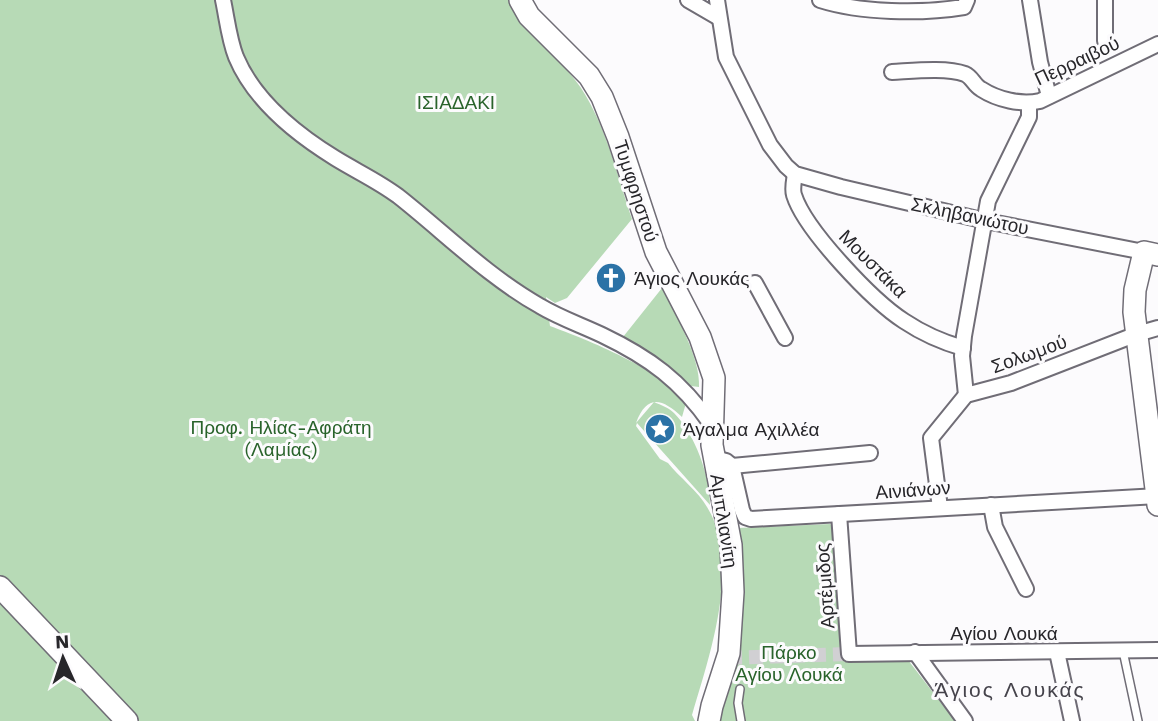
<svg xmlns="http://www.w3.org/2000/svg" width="1158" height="721" font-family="'Work Sans',sans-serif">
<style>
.green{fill:#b7dab6}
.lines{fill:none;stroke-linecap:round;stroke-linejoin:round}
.street-tunnel{stroke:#d1d0d3;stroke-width:14;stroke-dasharray:14 7;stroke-linecap:butt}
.lane-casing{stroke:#706d76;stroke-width:10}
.street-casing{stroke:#706d76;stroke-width:18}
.secondary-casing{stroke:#706d76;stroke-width:24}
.lane{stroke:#fff;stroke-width:7}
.street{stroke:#fff;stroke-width:14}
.secondary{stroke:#fff;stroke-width:21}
.labels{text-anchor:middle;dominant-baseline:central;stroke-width:6;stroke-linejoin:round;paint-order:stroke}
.street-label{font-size:19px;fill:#27262a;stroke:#fcfbfd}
.park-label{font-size:19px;fill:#29632b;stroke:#fcfbfd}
.poi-label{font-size:19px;fill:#27262a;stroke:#fcfbfd;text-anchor:start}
.neighbourhood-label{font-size:21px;letter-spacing:2px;fill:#45434b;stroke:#fcfbfd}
</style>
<rect width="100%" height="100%" fill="#fcfbfd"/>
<g class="green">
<path d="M 0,0 L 509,0 C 524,36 560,56 581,88 C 606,126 617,175 632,219 L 567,298 L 555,303 L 546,297 L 550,326 C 586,339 665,371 686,403 L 682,417 C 663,399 647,393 636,423 L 654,402 C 661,405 669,408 674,413 C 695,434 710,476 710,505 L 637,423 L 636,426 L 660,459 L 668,463 C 679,477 699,492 707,507 C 742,563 709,657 692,715 L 695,721 L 0,721 Z"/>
<path d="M 662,288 C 675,314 701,358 699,387 L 691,386 L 623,337 Z"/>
<path d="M 830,524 L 835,527 L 844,662 L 908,660 L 955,721 L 720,721 C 719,697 731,676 736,652 C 744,613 743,568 738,528 Z"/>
</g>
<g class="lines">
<path class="street-tunnel" d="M 728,658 L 849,654"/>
<g class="lane-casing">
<g id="lane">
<path d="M 1123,651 L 1138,721"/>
<path d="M 740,689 L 738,703 L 741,721"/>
</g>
</g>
<g class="street-casing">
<g id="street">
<path d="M 223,0 C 227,19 229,39 236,57 C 254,100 296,134 335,158 C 356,171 378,181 398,196 C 445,233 487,276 540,306 C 560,318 581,325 602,335 C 650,358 681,381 711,424"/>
<path d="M 688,0 L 719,18"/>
<path d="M 717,0 L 726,57 L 770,145 L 786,166 L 795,174 L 841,187 L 986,221 L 1144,252"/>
<path d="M 820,0 C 861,13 921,14 964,7 L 967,0"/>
<path d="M 1030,0 L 1040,62 L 1049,96"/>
<path d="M 1105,41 L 1105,0"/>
<path d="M 892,72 C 912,71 946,67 965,74 C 972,77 974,85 981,89 C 998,100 1021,105 1040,101 L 1158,44"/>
<path d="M 795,174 C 794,181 792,189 794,195 C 805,230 873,301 904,321 C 922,333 942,342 963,348"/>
<path d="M 755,283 L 785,338"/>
<path d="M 966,395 L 962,356 L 964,336 L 988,201 L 1029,117 L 1029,103"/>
<path d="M 714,458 L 726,461 L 732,466 L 742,510 L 745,517 L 751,519 L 1158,496"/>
<path d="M 732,466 L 870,453"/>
<path d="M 991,505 L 995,527 L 1026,589"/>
<path d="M 940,508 L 931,438 L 966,395 L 1011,383 L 1137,334 L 1158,328"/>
<path d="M 839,514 L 849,654 L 1158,650"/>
<path d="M 915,652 L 965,721"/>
<path d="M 1057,652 L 1072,721"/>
</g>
</g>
<g class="secondary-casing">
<g id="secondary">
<path d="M 520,0 L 529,16 L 589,76 L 602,97 L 618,137 L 656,252 L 700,337 L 714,378 L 712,445 L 731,545 L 733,592 L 729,653 L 712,706 L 709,721"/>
<path d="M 1158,255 L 1144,252 L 1135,290 L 1134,312 L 1158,505"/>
<path d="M 0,587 L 127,721"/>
</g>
</g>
<use href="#lane" class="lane"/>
<use href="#street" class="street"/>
<use href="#secondary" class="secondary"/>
</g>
<defs>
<g id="church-disc" transform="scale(1.575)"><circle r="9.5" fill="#2b72a6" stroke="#fcfbfd"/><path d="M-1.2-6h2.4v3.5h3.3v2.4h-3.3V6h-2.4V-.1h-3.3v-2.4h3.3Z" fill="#fff"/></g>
<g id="sight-disc" transform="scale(1.575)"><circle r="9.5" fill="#2b72a6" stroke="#fcfbfd"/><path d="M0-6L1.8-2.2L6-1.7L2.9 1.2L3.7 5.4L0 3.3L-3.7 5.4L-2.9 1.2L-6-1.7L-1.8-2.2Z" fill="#fff"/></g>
</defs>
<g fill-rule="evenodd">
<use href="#church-disc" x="611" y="278"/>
<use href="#sight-disc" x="660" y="429"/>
</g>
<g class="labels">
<g class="street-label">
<text transform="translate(1077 61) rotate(-25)">Περραιβού</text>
<text transform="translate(636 191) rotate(72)">Τυμφρηστού</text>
<text transform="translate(970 216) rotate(12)">Σκληβανιώτου</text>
<text transform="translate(873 264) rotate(45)">Μουστάκα</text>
<text transform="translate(1029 354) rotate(-20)">Σολωμού</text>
<text transform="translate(913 490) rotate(-4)">Αινιάνων</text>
<text transform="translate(724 521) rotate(81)">Αμπλιανίτη</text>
<text transform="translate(825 586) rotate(-94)">Αρτέμιδος</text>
<text x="1004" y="633">Αγίου Λουκά</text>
</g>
<g class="park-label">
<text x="456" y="102">ΙΣΙΑΔΑΚΙ</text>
<text x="281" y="427">Προφ. Ηλίας-Αφράτη<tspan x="281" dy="22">(Λαμίας)</tspan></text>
<text x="789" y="652">Πάρκο<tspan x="789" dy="22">Αγίου Λουκά</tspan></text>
</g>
<g class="poi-label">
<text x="634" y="278">Άγιος Λουκάς</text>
<text x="683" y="429">Άγαλμα Αχιλλέα</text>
</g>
<g class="neighbourhood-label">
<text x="1010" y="689">Άγιος Λουκάς</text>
</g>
</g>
<g transform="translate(63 658) rotate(357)" stroke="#fcfbfd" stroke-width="5" paint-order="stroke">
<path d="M0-5L12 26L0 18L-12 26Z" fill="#27262a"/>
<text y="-10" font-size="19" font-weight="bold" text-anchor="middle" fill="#27262a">N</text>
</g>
</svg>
